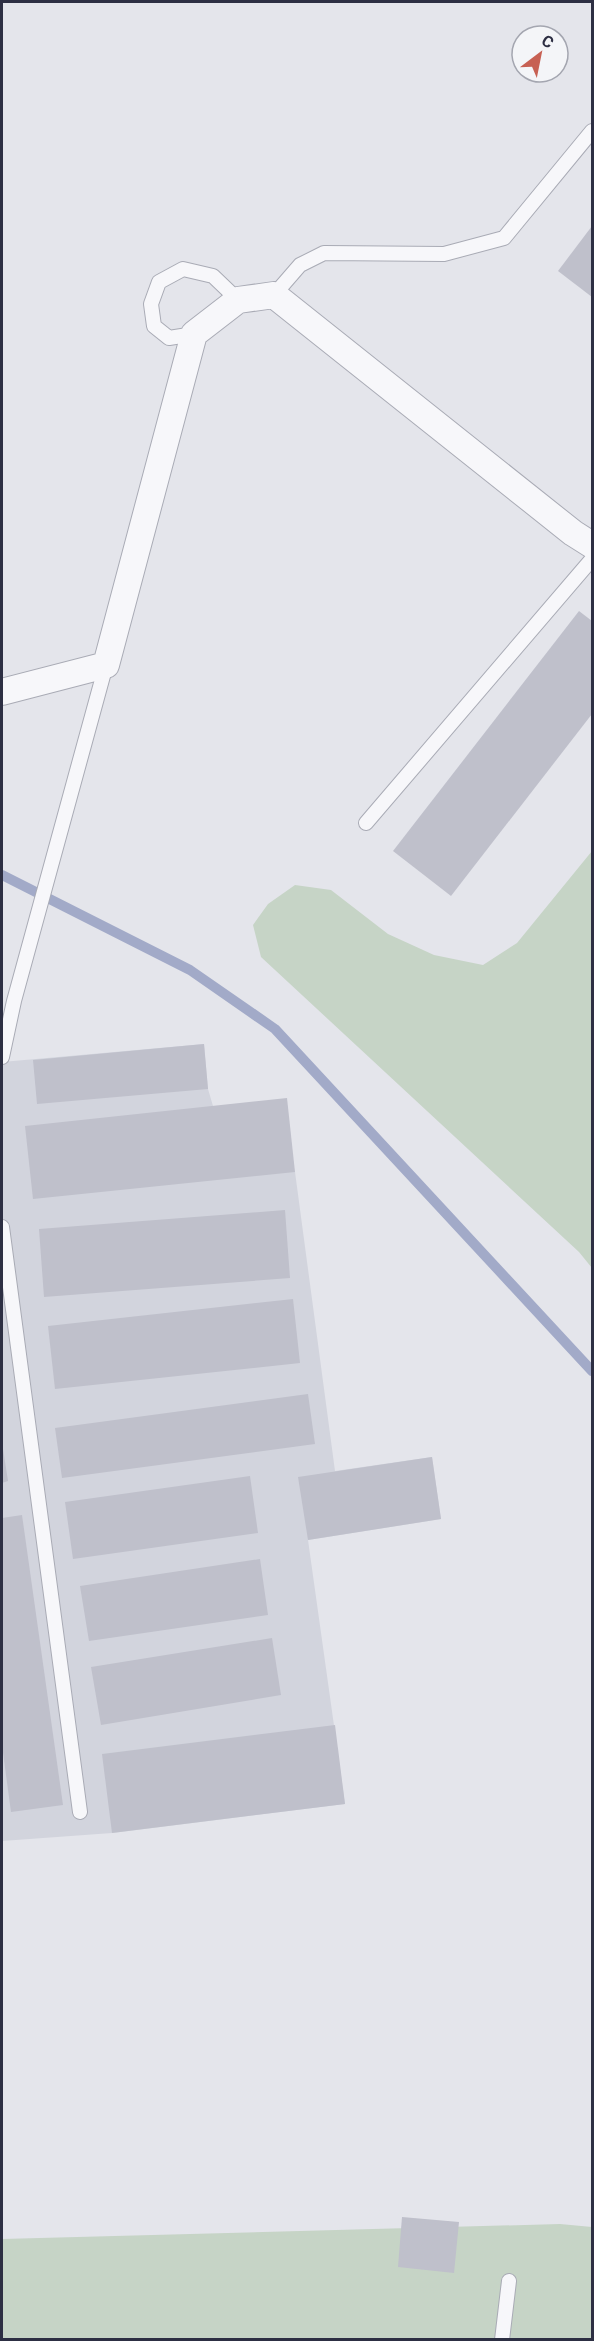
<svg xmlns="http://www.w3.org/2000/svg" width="594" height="2341" font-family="Roboto,sans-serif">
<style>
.built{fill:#d2d4dd}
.green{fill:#c6d4c6}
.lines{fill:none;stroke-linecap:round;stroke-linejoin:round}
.stream{stroke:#a2aac8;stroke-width:10}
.building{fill:#bfc0cb}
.service-casing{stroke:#a9abb5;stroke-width:16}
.minor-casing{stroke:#a9abb5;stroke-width:28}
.service{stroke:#f7f7fa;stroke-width:14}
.minor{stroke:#f7f7fa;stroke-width:26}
</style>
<rect width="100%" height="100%" fill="#e4e5eb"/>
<path class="built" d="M 204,1044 L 208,1089 L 213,1106 L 295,1172 L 335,1471 L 432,1457 L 441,1519 L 308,1540 L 345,1804 L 112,1833 L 2,1841 L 2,1062 Z"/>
<g class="green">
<path d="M 592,851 L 592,1268 L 579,1252 L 261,957 L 253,925 L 268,904 L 295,885 L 331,890 L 388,934 L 434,955 L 483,965 L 517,943 Z"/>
<path d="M 560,2224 L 592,2227 L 592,2339 L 2,2339 L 2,2239 Z"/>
</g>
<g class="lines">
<path class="stream" d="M 2,875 L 190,970 L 275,1029 L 592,1371"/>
</g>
<g class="building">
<path d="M 592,226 L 592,297 L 558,271 Z"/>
<path d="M 579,611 L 592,621 L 592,714 L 451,896 L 393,851 Z"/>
<path d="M 204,1044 L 208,1089 L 37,1104 L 33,1060 Z"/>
<path d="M 287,1098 L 295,1172 L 33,1199 L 25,1126 Z"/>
<path d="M 285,1210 L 290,1278 L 44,1297 L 39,1229 Z"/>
<path d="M 293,1299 L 300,1363 L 55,1389 L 48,1326 Z"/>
<path d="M 308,1394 L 315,1444 L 62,1478 L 55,1428 Z"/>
<path d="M 3,1449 L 8,1481 L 2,1483 L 2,1450 Z"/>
<path d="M 432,1457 L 441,1519 L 308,1540 L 298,1477 Z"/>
<path d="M 250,1476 L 258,1533 L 73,1559 L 65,1502 Z"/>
<path d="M 22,1515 L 63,1805 L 11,1812 L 2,1745 L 2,1518 Z"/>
<path d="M 260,1559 L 268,1615 L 89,1641 L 80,1586 Z"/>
<path d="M 272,1638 L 281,1695 L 101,1725 L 91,1667 Z"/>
<path d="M 335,1725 L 345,1804 L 112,1833 L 102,1754 Z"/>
<path d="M 402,2217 L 459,2222 L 454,2273 L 398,2267 Z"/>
</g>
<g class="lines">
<g class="service-casing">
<g id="service">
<path d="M 274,295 L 300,265 L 324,253 L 444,254 L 504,238 L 592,131"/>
<path d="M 194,334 L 169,338 L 154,326 L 151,304 L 159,282 L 183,269 L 213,276 L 238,300"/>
<path d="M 366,823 L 592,559"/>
<path d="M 2,1057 L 14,1001 L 106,665"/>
<path d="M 2,1227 L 80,1812"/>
<path d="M 502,2340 L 509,2281"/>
</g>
</g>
<g class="minor-casing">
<path id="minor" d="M 2,692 L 106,665 L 194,334 L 238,300 L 274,295 L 573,533 L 592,545"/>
</g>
<use href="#service" class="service"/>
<use href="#minor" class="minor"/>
</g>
<rect width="594" height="2341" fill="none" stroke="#2d2f43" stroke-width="6"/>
<g transform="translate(540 54) rotate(32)"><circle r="28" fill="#f4f5f8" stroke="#a4a6b0" stroke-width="1.5"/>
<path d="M0-4.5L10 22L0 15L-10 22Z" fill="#c76053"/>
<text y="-9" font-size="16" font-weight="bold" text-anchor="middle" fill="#2d2f43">С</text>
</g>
</svg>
